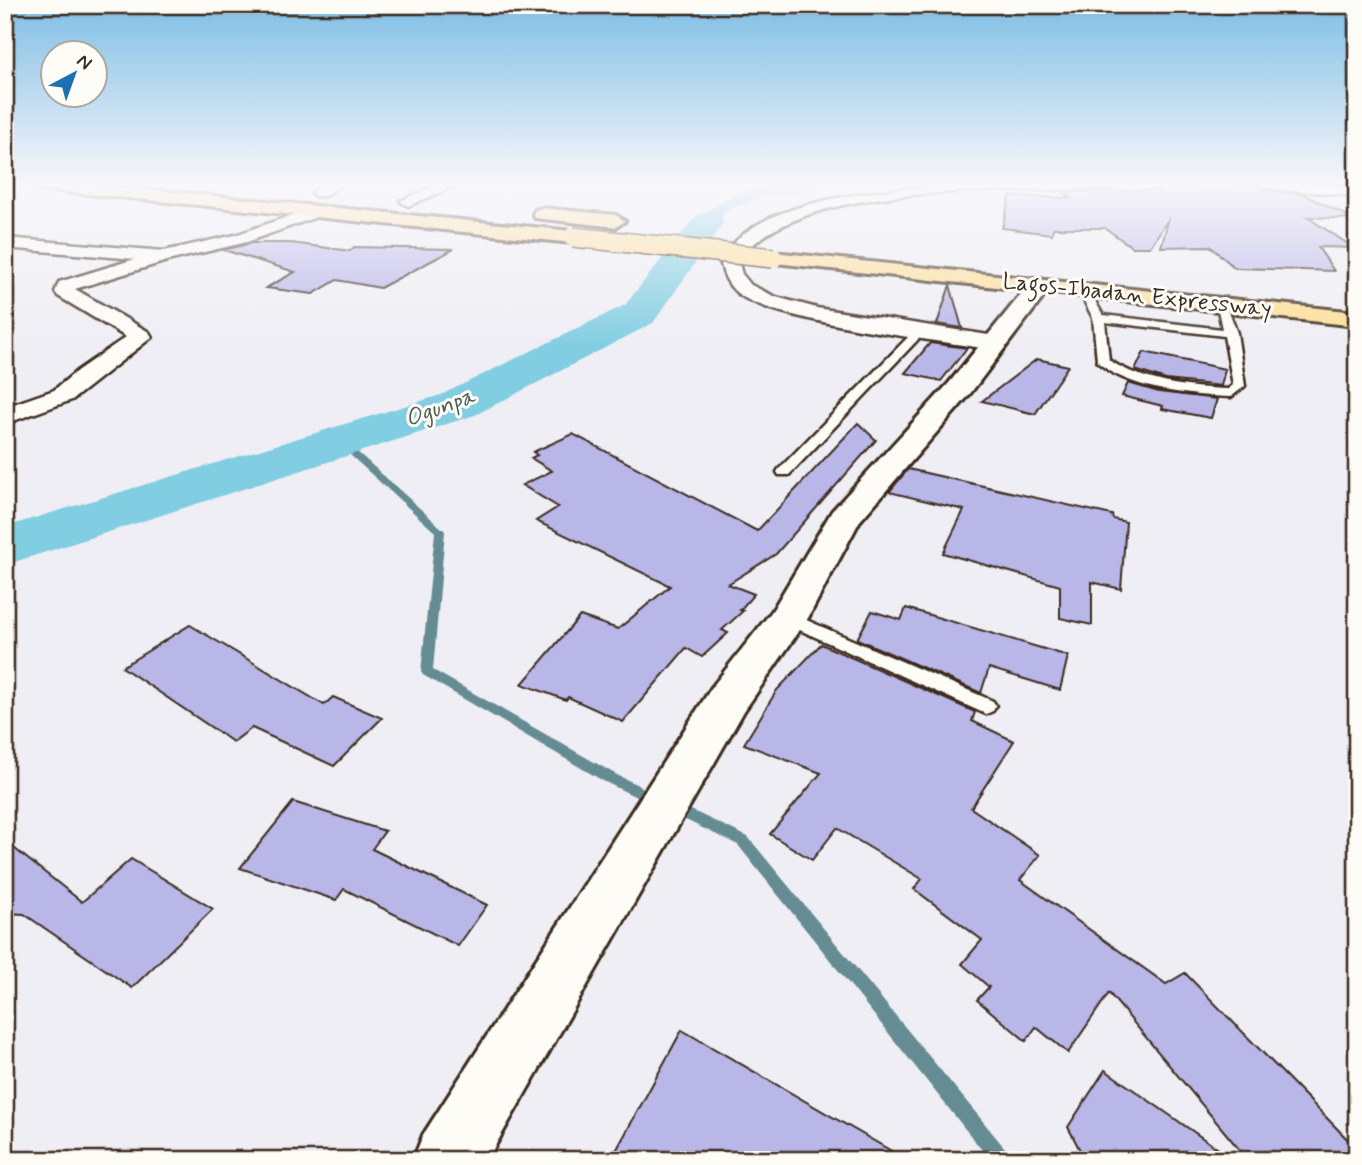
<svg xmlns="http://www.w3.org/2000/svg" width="1362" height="1165" font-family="Mynerve,sans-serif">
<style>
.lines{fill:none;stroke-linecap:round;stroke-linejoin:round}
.stream{fill:#658c93;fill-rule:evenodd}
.canal{fill:#81cde1;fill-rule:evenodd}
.river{fill:#81cde1;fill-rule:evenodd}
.building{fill:#b9b6e8;stroke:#3b2a1e;stroke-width:2}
.lane-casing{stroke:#3b2a1e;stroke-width:5}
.street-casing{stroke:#3b2a1e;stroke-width:5}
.secondary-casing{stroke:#3b2a1e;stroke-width:6}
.highway-casing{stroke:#3b2a1e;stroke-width:6}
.lane{fill:#fdfcf7;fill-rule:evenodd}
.street{fill:#fdfcf7;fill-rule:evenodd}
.secondary{fill:#fdfcf7;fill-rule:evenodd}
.highway{fill:#fdde96;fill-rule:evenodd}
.highway-bridge-casing{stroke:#3b2a1e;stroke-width:22;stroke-linecap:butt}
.highway-bridge{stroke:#fdde96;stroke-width:19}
.labels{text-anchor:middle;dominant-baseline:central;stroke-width:6;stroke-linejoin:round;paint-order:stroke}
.far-street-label{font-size:23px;fill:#3b2a1e;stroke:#fdfcf7}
.far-water-label{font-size:24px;font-style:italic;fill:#505b58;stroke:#fdfcf7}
</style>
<rect width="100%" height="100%" fill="#efeef4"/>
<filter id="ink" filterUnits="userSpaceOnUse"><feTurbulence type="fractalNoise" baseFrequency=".0143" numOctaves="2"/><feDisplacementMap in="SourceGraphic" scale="14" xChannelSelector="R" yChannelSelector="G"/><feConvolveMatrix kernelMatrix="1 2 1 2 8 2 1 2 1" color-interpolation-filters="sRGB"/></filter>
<g filter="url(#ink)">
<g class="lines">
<g class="stream">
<path d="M 802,184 L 808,184 L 808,185 L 806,186 Z"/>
<path d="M 341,439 L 344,440 L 445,531 L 433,670 L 615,774 L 661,796 L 663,800 L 661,804 L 656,806 L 651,804 L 605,782 L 423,675 L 421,672 L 435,532 L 338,444 L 337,442 Z"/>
<path d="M 674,802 L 748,837 L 1009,1153 L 1011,1160 L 990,1160 L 738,845 L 669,812 L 667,808 L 669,804 Z"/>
</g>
<path class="canal" d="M 781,184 L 826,184 L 818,189 L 762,197 L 727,210 L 714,226 L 702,226 L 699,222 C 719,194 748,189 781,184 Z"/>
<path class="river" d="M 708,212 L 719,215 L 724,222 L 653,323 L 475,415 L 5,565 L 5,527 L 441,395 L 625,305 L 697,215 Z"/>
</g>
<g class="building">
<path d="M 1147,184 L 1258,184 L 1267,191 L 1303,194 L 1354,219 L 1307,217 L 1354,248 L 1318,247 L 1334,271 L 1235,268 L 1210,246 L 1161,247 L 1169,218 L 1150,247 L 1132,247 L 1105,228 L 1053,228 L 1052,234 L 1002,228 L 1010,196 L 1071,198 L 1063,192 L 1160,190 Z"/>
<path d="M 252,243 L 291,243 L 350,251 L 354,247 L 454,249 L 380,288 L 337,280 L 313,294 L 266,288 L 295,272 L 224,250 Z"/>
<path d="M 950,285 L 962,328 L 937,324 Z"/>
<path d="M 930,343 L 967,348 L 941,381 L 905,373 Z"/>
<path d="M 1144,352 L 1225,369 L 1221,386 L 1166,380 L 1135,370 Z"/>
<path d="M 1037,359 L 1068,366 L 1035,414 L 982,401 Z"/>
<path d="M 1128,383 L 1159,392 L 1217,399 L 1211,418 L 1162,409 L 1163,406 L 1122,396 Z"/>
<path d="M 858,423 L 876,440 L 776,554 L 728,584 L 754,594 L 740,610 L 743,611 L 722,630 L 728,633 L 702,657 L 686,648 L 623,722 L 568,697 L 566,700 L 522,684 L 580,616 L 618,629 L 670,586 L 536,521 L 558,507 L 522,485 L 552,471 L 531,458 L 537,455 L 533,452 L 573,434 L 757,531 Z"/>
<path d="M 908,469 L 1112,515 L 1113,519 L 1126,522 L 1121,589 L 1092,582 L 1092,625 L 1060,618 L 1060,586 L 943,553 L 964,510 L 889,492 Z"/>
<path d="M 906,608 L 1068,656 L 1060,690 L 989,668 L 981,693 L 857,639 L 872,611 L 901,620 Z"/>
<path d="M 190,625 L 324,705 L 333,697 L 382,718 L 334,766 L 252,728 L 233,742 L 122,667 Z"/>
<path d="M 821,644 L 975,712 L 972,721 L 1014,741 L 971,808 L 1040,855 L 1020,880 L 1166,984 L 1185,973 L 1357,1149 L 1357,1160 L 1248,1160 L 1109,993 L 1068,1053 L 1036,1027 L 1026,1041 L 977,1000 L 989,987 L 962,964 L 982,940 L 914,889 L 922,879 L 837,828 L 812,860 L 770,834 L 821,773 L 744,744 L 777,690 Z"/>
<path d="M 293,802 L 385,831 L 372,849 L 487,905 L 458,946 L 344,889 L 336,900 L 240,868 Z"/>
<path d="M 5,841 L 82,902 L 131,859 L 213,909 L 132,988 L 24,914 L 5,913 Z"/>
<path d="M 682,1030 L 907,1160 L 611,1160 Z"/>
<path d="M 1105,1070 L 1234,1160 L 1085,1160 L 1068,1127 Z"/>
</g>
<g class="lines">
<g class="lane-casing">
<g id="lane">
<path d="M 1084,288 L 1088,289 L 1103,315 L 1222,329 L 1217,305 L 1226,303 L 1237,333 L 1245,386 L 1231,397 C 1193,396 1124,389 1097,361 L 1093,318 L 1079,291 ZM 1105,322 L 1224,336 L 1233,385 L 1228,389 C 1188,388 1142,382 1109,360 Z"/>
<path d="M 916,329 L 926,331 L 789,475 L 779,475 L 777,472 L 779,469 Z"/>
<path d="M 788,612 L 993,701 L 996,706 L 993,711 L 986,714 L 979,711 L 782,622 L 779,618 Z"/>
</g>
</g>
<g class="street-casing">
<g id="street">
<path d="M 324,184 L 342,184 L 325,196 L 315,196 L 312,193 Z"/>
<path d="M 438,184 L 459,184 L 413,204 L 408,206 L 400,201 Z"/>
<path d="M 969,184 L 1113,184 L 1106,188 C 1006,194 830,179 751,246 C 745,251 743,258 739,264 L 742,274 L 751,285 L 776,297 L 817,308 L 995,336 L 1003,338 L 1006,343 L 1003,348 L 995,350 C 944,341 769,322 736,292 C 728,285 723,274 721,264 C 726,257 729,248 736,241 C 781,194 906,188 969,184 Z"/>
<path d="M 1260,184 L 1357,187 L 1357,196 L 1267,188 Z"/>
<path d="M 316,207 L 322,209 L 324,212 L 322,215 L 247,242 L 167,261 L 75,289 L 149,332 L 152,337 L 72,400 L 5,424 L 5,407 L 54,390 L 78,370 L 126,337 L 58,296 L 55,292 L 59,282 L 135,259 L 5,248 L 5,238 L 164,251 L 235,235 Z"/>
</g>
</g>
<g class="secondary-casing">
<path id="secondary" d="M 1040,279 L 1048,281 L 1051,286 L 1048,291 L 969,395 L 859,522 L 808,618 L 744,711 L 487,1160 L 413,1160 L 423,1135 L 712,687 L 772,611 L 832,511 L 949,383 L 1032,281 Z"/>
</g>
<g class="highway-casing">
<g id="highway">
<path d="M 31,184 L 92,184 L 573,231 L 580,233 L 583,237 L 580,241 L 573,243 L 39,189 Z"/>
<path d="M 542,208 L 616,215 L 625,221 L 616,227 L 535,218 L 533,214 L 535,210 Z"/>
<path d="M 773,252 L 1357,312 L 1357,326 L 766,262 L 763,258 L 766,254 Z"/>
</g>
</g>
<use href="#lane" class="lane"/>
<use href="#street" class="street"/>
<use href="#secondary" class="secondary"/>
<use href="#highway" class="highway"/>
<g class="highway-bridge-casing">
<path id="highway-bridge" d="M 573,237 L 773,258"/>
</g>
<use href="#highway-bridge" class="highway-bridge"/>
</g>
</g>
<linearGradient id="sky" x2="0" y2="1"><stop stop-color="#7fbee5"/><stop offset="0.53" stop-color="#f8f7fa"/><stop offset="1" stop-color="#f8f7fa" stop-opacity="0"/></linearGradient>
<rect width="1362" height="347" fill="url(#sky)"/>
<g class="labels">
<g class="far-street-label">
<text transform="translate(1137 296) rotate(6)">Lagos-Ibadan Expressway</text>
</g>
<g class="far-water-label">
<text transform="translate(440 408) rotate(-20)">Ogunpa</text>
</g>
</g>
<rect width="1362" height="1165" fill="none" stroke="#fdfcf7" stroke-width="28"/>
<rect x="14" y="14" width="1334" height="1137" fill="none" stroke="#3b2a1e" stroke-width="2.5" filter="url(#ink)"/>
<g transform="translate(74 74) rotate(41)"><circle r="33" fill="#fdfcf7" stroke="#afa8a0" stroke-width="2"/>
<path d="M0-5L12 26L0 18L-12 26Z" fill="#1f6fb2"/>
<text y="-10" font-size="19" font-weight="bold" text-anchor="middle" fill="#3b2a1e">N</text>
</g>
</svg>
